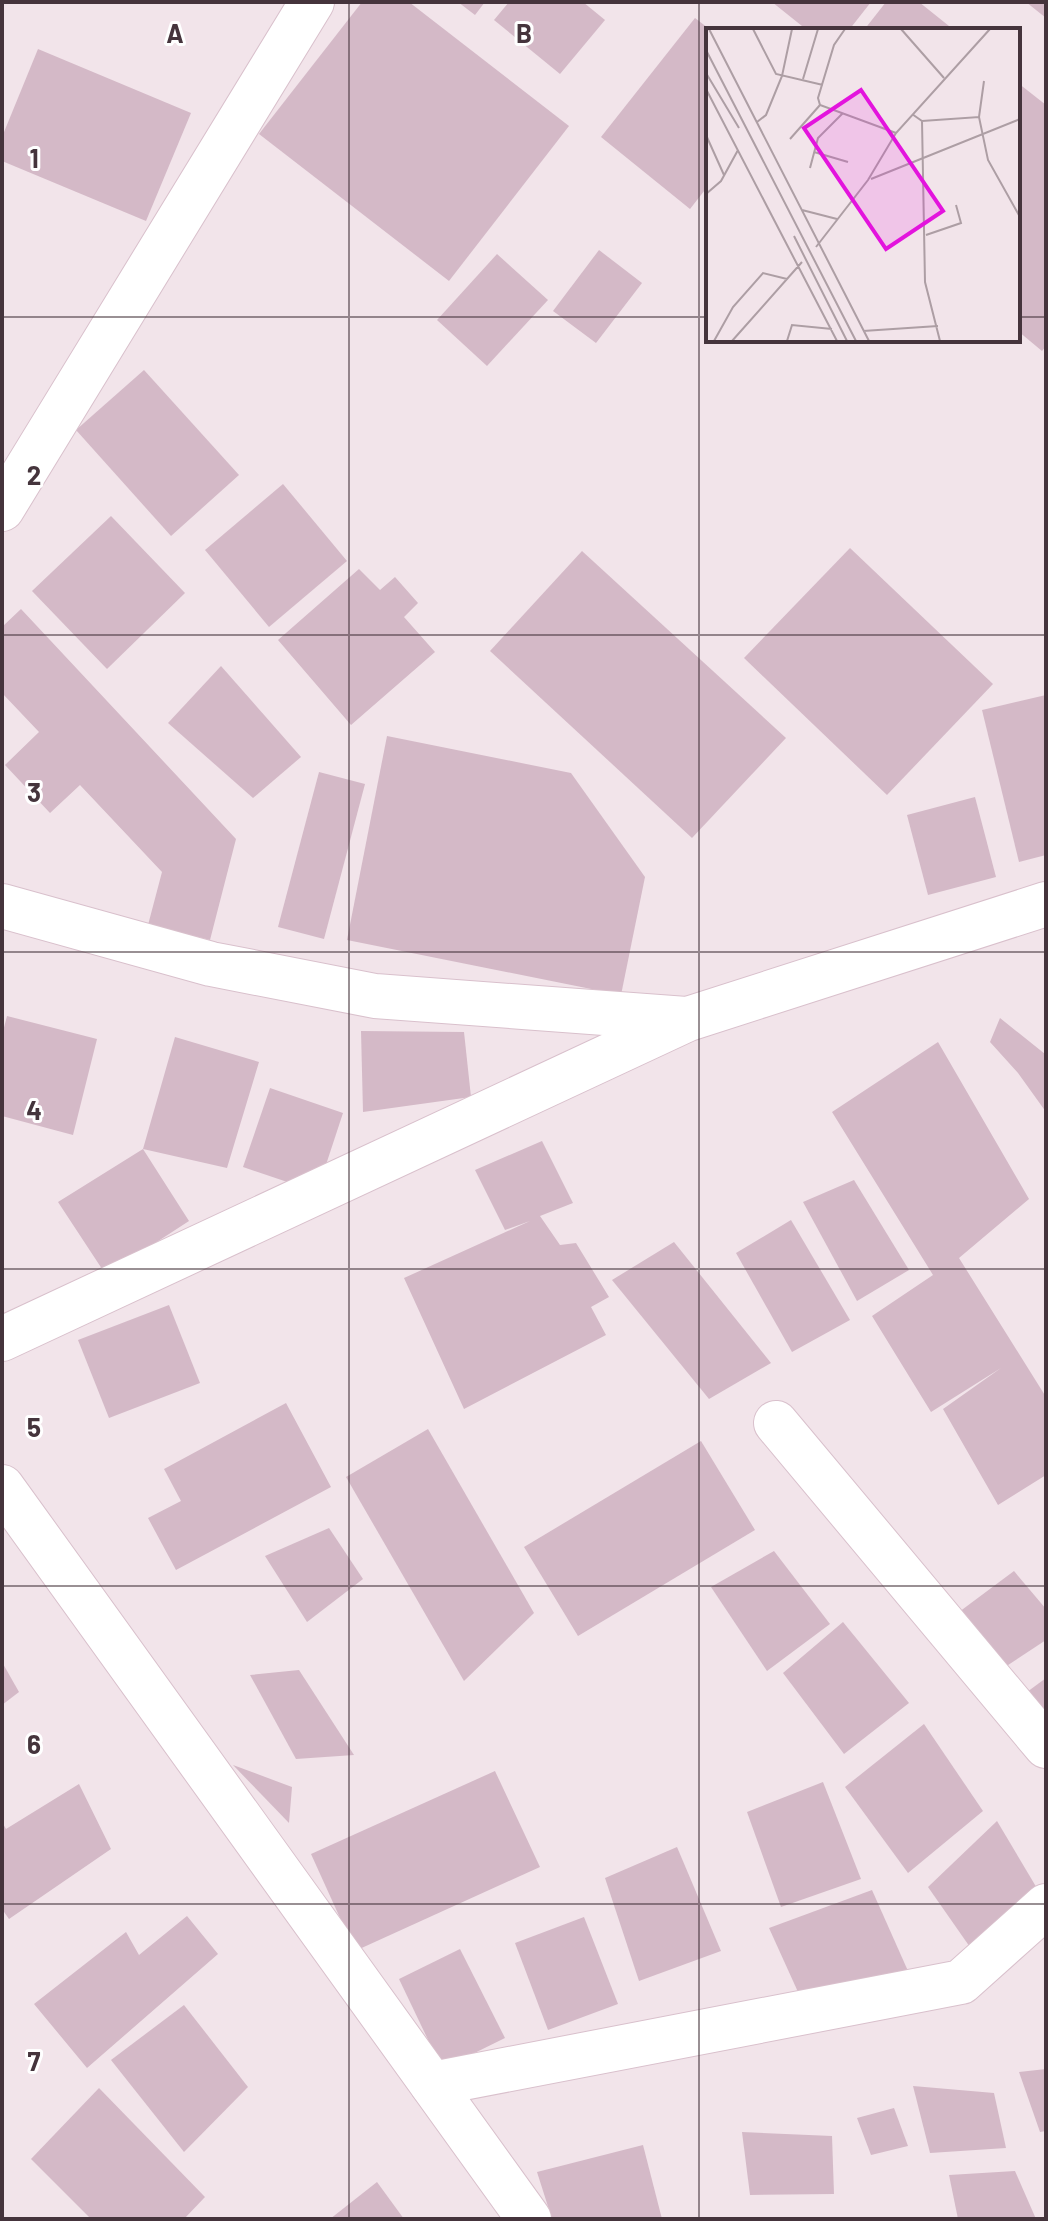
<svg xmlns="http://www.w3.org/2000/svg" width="1048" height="2221" font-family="Barlow,sans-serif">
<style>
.building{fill:#d4b9c7}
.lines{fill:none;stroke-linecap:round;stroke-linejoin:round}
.minor-casing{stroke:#d9c0cc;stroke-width:46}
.minor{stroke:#fff;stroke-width:44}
.grid{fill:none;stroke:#45343c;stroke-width:2;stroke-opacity:0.55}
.inset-road{fill:none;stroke:#ad9ea4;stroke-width:2}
.view{fill:#e314dd;fill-opacity:0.15;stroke:#e314dd;stroke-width:4}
.inset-edge{fill:none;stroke:#45343c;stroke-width:4}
.grid-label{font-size:26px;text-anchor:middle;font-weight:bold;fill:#45343c;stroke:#fff;stroke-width:6;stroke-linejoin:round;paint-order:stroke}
</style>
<rect width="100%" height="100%" fill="#f2e4ea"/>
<g class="building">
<path d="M 362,2 L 409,2 L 569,126 L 449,281 L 259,134 Z"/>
<path d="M 458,2 L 485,2 L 475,15 Z"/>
<path d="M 509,2 L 583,2 L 605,20 L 560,74 L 494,20 Z"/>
<path d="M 772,2 L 871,2 L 849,30 L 807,30 Z"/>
<path d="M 886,2 L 919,2 L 954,30 L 864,30 Z"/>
<path d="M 1026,2 L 1046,2 L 1046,18 Z"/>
<path d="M 695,18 L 708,28 L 708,186 L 690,209 L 601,137 Z"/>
<path d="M 38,49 L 191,113 L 146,221 L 2,161 L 2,137 Z"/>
<path d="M 1018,83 L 1046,105 L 1046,346 L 1042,351 L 1018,331 Z"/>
<path d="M 599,250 L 642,283 L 596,343 L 553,311 Z"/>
<path d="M 497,254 L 548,300 L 487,366 L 437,320 Z"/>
<path d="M 144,370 L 239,475 L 171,536 L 76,430 Z"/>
<path d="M 283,484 L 347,561 L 269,627 L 205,550 Z"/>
<path d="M 111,516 L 185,593 L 107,669 L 32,591 Z"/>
<path d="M 850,548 L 993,684 L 887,795 L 744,658 Z"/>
<path d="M 582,551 L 786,738 L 692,838 L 490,651 Z"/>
<path d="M 359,569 L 380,590 L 395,577 L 418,603 L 404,617 L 435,652 L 351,725 L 278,640 Z"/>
<path d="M 21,609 L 236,839 L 210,940 L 148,925 L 162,872 L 80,785 L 50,813 L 5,765 L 39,732 L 2,693 L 2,627 Z"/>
<path d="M 221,666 L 301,757 L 253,798 L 168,723 Z"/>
<path d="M 1046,695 L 1046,855 L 1019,862 L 982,710 Z"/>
<path d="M 387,736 L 571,773 L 645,877 L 621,995 L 347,940 Z"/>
<path d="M 319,772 L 365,784 L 324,939 L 278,927 Z"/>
<path d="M 975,797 L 996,877 L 928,895 L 907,815 Z"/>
<path d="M 7,1016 L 97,1039 L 73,1135 L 2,1116 L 2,1035 Z"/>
<path d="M 1000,1018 L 1045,1054 L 1046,1053 L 1046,1112 L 1018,1073 L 990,1042 Z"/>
<path d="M 361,1031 L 464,1032 L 471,1097 L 363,1112 Z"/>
<path d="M 175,1037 L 259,1062 L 227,1168 L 143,1149 L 189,1221 L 106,1275 L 58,1202 L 143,1149 Z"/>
<path d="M 938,1042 L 1029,1199 L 959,1258 L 1046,1397 L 1046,1475 L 998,1505 L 943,1409 L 1001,1368 L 931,1412 L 872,1316 L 933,1275 L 832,1112 Z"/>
<path d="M 270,1088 L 343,1113 L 317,1192 L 243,1167 Z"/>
<path d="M 542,1141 L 573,1203 L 540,1216 L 560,1245 L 576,1243 L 609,1297 L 591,1307 L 606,1335 L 464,1409 L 404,1278 L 530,1221 L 505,1230 L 475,1170 Z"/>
<path d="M 854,1180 L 909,1270 L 857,1301 L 803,1202 Z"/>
<path d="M 791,1220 L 850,1320 L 792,1352 L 736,1253 Z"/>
<path d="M 674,1242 L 771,1363 L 709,1399 L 612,1280 Z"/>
<path d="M 169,1305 L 200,1383 L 109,1418 L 78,1340 Z"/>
<path d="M 286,1403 L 331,1487 L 176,1570 L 148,1518 L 181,1501 L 164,1469 Z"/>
<path d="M 428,1429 L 534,1613 L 464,1681 L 346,1477 Z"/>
<path d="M 701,1441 L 755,1530 L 578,1636 L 524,1547 Z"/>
<path d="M 329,1528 L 363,1579 L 307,1622 L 265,1556 Z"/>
<path d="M 774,1551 L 830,1624 L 767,1671 L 711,1587 Z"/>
<path d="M 1014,1571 L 1046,1609 L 1046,1640 L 999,1671 L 955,1615 Z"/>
<path d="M 843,1622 L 909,1703 L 844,1754 L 783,1673 Z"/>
<path d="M 2,1662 L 19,1692 L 2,1705 Z"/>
<path d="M 299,1670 L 354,1755 L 296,1759 L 250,1675 Z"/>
<path d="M 1046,1678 L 1046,1720 L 1027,1692 Z"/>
<path d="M 924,1724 L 983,1811 L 908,1873 L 845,1787 Z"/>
<path d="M 233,1765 L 292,1787 L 289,1823 Z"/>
<path d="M 495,1771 L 540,1867 L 355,1951 L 311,1854 Z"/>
<path d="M 823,1782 L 861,1879 L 781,1907 L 747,1812 Z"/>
<path d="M 79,1784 L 111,1849 L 9,1919 L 2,1909 L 2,1822 L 6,1829 Z"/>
<path d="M 997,1821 L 1041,1895 L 972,1950 L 928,1887 Z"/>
<path d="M 677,1847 L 721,1951 L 639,1981 L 605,1878 Z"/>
<path d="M 872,1890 L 908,1971 L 803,2003 L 769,1928 Z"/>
<path d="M 187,1916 L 218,1954 L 87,2068 L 34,2004 L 126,1932 L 139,1955 Z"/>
<path d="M 584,1917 L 618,2004 L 548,2030 L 515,1943 Z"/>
<path d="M 460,1949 L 505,2038 L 442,2069 L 399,1979 Z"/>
<path d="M 184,2005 L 248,2087 L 184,2152 L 111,2060 Z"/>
<path d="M 1046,2069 L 1046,2131 L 1040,2132 L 1019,2072 Z"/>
<path d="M 913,2086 L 994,2093 L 1006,2148 L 930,2153 Z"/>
<path d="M 99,2088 L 205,2197 L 184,2219 L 91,2219 L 31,2159 Z"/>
<path d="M 894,2108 L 908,2146 L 871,2155 L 857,2118 Z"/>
<path d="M 742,2132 L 832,2136 L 834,2194 L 750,2195 Z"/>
<path d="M 643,2145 L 662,2219 L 552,2219 L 537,2172 Z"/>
<path d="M 1015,2171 L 1036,2219 L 958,2219 L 949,2175 Z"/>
<path d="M 377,2182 L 404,2219 L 330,2219 Z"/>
</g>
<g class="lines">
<g class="minor-casing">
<g id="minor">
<path d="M 2,509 L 312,2"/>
<path d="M 2,906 L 211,964 L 375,996 L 686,1019"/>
<path d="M 2,1339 L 688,1019 L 1046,904"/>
<path d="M 776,1423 L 1046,1746"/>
<path d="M 2,1487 L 529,2219"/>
<path d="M 432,2084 L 961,1982 L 1046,1906"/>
</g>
</g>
<use href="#minor" class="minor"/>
</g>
<path class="grid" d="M 349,2 L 349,2219M 699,2 L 699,2219M 2,317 L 708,317M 1018,317 L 1046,317M 2,635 L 1046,635M 2,952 L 1046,952M 2,1269 L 1046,1269M 2,1586 L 1046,1586M 2,1904 L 1046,1904"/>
<g transform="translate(706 28)">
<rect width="314" height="314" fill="#f2e4ea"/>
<path class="inset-road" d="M 3,1 L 163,313M 47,1 L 70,46 L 117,57M 139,1 L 128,17 L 112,70 L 114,77 L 190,105M 195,1 L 238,50M 0,22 L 150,313M 0,45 L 33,100M 97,51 L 112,1M 0,61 L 131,313M 206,86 L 216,93 L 273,89 L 282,132 L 314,189M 273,89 L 278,53M 216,93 L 219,254 L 234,313M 51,94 L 60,87 L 76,48 L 86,1M 0,107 L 18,147M 84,111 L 114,77M 108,124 L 142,134M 104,140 L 112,110 L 137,85M 165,151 L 314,91M 0,166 L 15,153 L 32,122M 96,182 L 131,191M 220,207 L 255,195 L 250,177M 88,208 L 141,313M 110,219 L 162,152 L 190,105 L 284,1M 157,303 L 232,298M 8,313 L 27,279 L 57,245 L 81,251M 26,313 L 96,234M 81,313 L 86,297 L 126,301"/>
<path class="view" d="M 155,62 L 237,183 L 180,221 L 98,100 Z"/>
<rect width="314" height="314" class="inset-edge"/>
</g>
<g class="grid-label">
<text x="175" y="43">A</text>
<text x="524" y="43">B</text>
<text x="34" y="168">1</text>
<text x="34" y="485">2</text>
<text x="34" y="802">3</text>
<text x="34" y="1120">4</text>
<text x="34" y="1437">5</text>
<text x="34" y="1754">6</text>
<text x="34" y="2071">7</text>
</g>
<rect width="1048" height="2221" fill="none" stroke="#45343c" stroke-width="8"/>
</svg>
